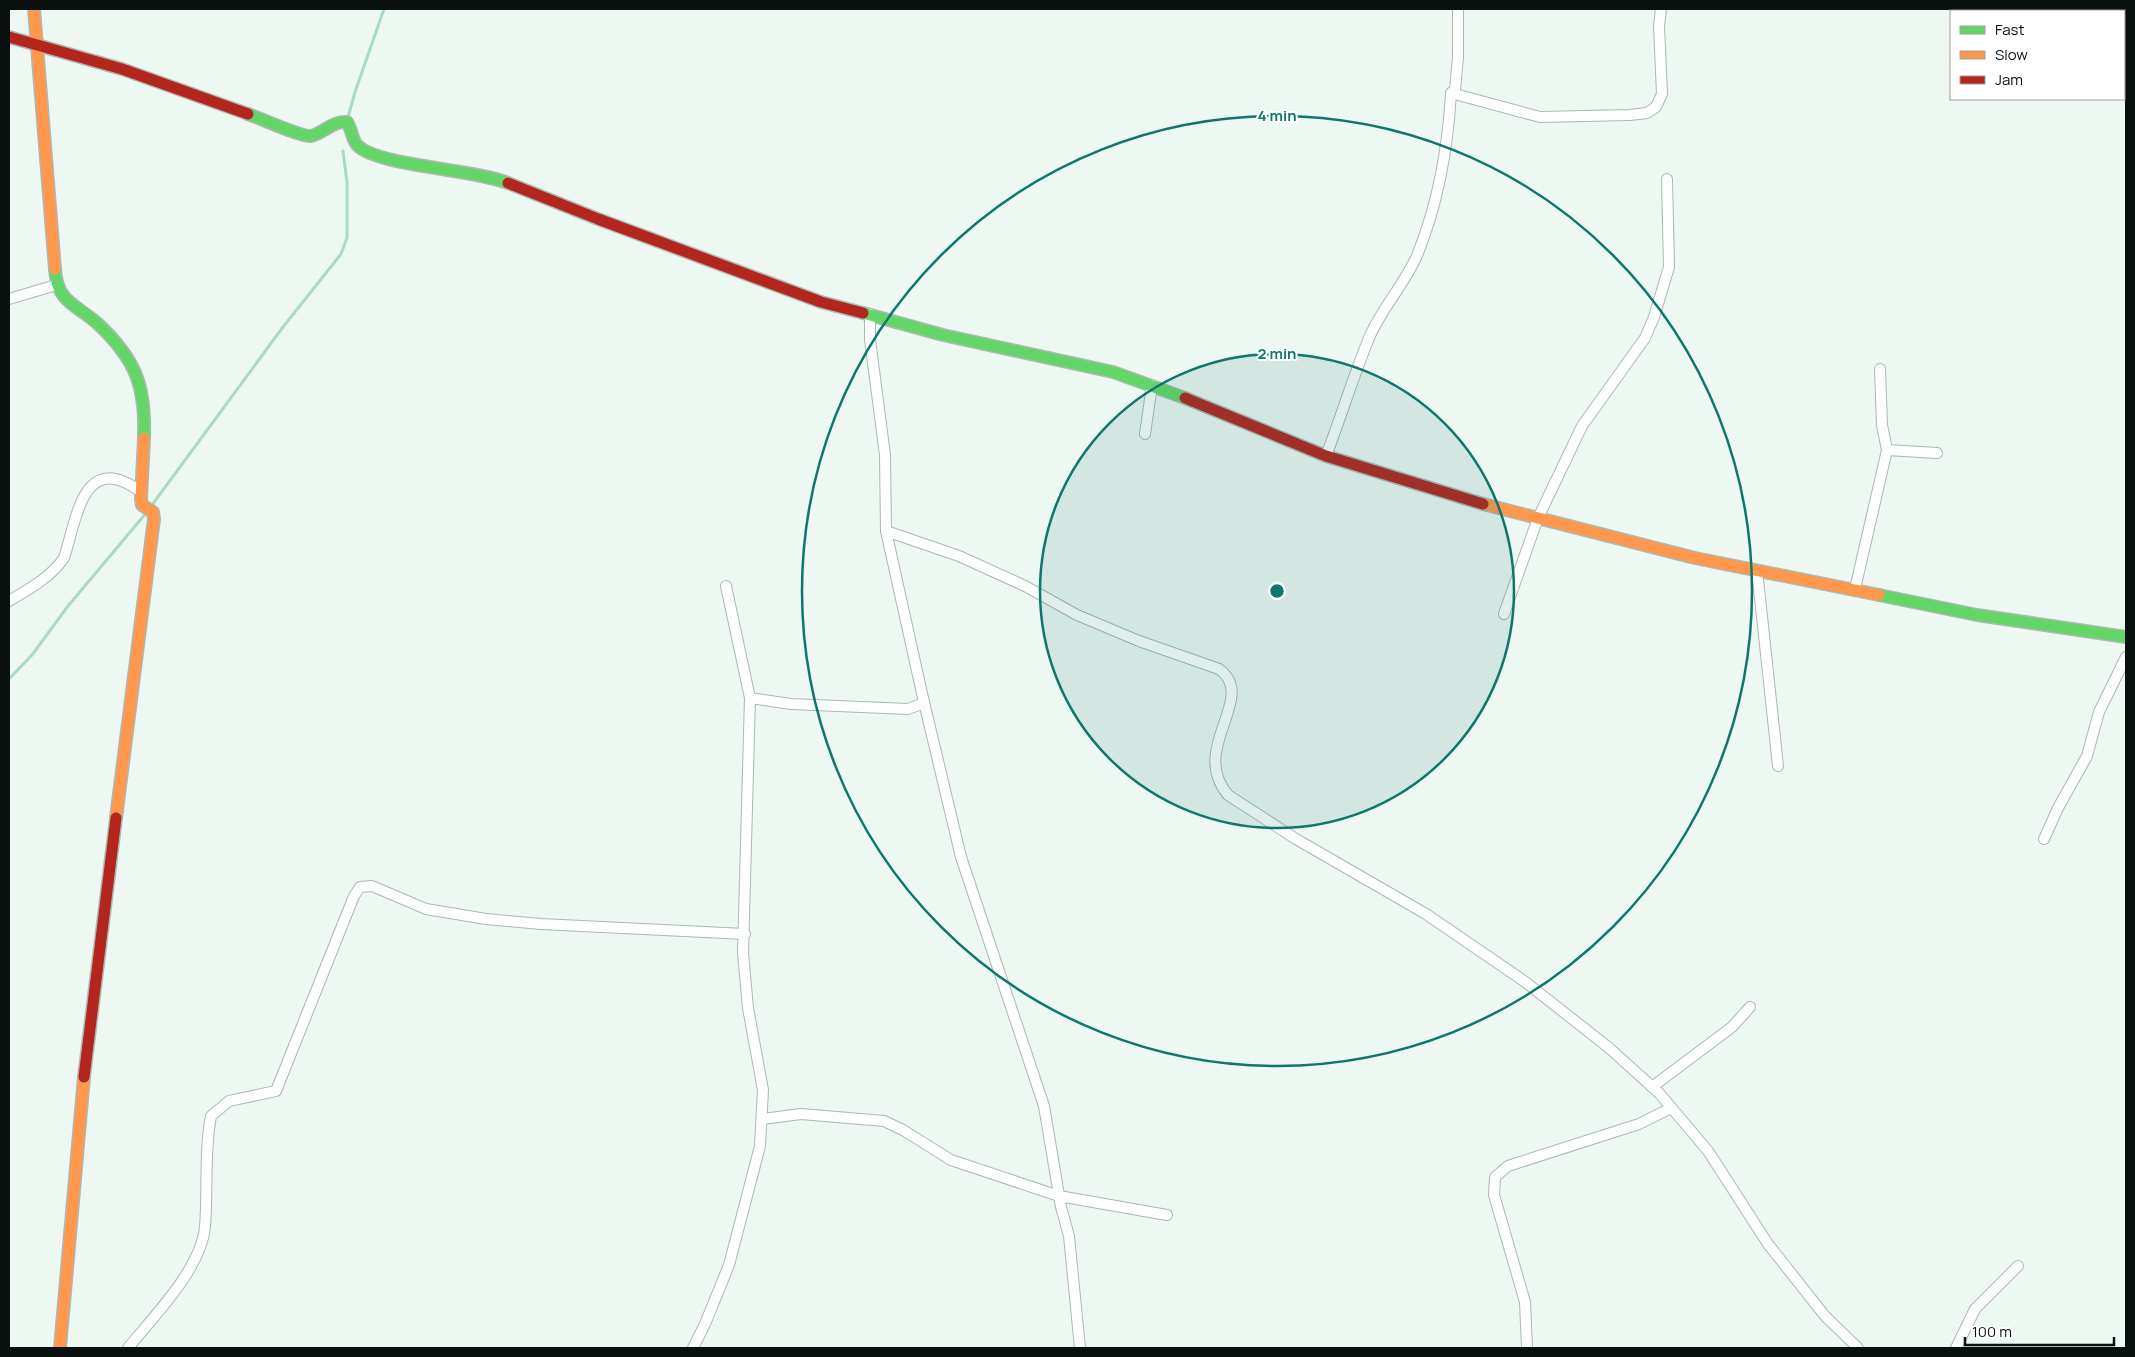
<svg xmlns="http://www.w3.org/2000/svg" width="2135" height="1357" font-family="Manrope,sans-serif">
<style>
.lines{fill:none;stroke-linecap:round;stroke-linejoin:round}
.stream{stroke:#a9dbc2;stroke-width:3}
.street-casing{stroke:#afb8b3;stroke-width:12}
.fast-casing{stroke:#afb8b3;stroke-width:14}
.slow-casing{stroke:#afb8b3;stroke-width:14}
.jam-casing{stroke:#afb8b3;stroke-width:14}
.street{stroke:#fcfefd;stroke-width:10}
.fast{stroke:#63d668;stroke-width:11}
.slow{stroke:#ff974d;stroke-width:11}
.jam{stroke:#b3261e;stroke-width:11}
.ring{fill:none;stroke:#0f766e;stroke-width:2.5}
.centre{fill:#0f766e;stroke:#fff;stroke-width:2.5}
.ring-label{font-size:15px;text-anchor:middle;font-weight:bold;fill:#0f766e;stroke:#fff;stroke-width:4;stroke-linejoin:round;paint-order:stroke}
</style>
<rect width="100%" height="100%" fill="#edf8f2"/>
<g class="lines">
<g class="stream">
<path d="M 348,117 L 355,92 L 384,9"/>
<path d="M 152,505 L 283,327 L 341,254 L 347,238 L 347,182 L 343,151"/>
<path d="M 9,679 L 32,655 L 68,606 L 147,512"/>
</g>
<g class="street-casing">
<g id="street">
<path d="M 1451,93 L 1540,117 L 1630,115 L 1647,113 L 1656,107 L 1662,94 L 1659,26 L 1661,9"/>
<path d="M 9,299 L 56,285"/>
<path d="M 870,314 L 870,340 L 885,455 L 886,531 L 923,698 L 961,857 L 1044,1106 L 1061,1207 L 1069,1236 L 1080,1348"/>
<path d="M 1145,434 L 1152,385"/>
<path d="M 1887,450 L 1937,453"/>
<path d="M 1326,456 C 1341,417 1353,377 1369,338 C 1382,307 1406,283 1418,253 C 1438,203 1448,146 1451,93 L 1455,90 L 1458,57 L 1458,9"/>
<path d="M 886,531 L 959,556 L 1025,586 L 1077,615 L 1139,641 L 1219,669 C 1259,698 1188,748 1228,795 L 1296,839 L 1426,914 L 1524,981 L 1608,1047 L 1659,1093 L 1708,1151 L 1768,1244 L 1825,1316 L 1858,1348"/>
<path d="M 1757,570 L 1778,766"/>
<path d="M 726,586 L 750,698"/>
<path d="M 1855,589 L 1887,450 L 1882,425 L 1880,369"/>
<path d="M 9,601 C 29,589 50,578 64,558 C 77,518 83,449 141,492"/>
<path d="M 1504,614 L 1538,518 L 1582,426 L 1645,338 L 1654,317 L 1669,267 L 1667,179"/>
<path d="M 2044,839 L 2058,808 L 2087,756 L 2099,712 L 2126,657"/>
<path d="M 1652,1087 L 1732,1027 L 1750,1007"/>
<path d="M 762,1119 L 801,1114 L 884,1121 L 903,1130 L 951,1160 L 1059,1196 L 1167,1215"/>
<path d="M 128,1348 C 154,1316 201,1269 205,1227 C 208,1190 204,1152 211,1116 L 229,1101 L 276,1091 L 354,896 L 360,887 L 372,886 L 426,909 L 486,919 L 541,924 L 745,934"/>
<path d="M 693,1348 L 705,1324 L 729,1265 L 760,1146 L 763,1090 L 748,1008 L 743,953 L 750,698 L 791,704 L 908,709 L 924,703 L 923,698"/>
<path d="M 1527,1348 L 1525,1302 L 1494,1195 L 1495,1177 L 1508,1166 L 1639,1124 L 1671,1108"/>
<path d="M 1956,1348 L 1975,1309 L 2018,1266"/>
</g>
</g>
<g class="fast-casing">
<g id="fast">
<path d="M 248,114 C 260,118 301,137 311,136 C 324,133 332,121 347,122 C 352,129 352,141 358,146 C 379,166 473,169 508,183"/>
<path d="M 55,269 C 57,302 75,304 97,323 C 136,359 146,387 144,438"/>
<path d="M 863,313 L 943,335 L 1113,372 L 1185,398"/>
<path d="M 1879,595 L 1977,615 L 2126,637"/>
</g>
</g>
<g class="slow-casing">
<g id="slow">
<path d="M 34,9 L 55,269"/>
<path d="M 1483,504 L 1695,558 L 1879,595"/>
<path d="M 116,818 L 154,519 L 153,512 L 142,505 L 141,499 L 144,438"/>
<path d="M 60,1348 L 84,1077"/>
</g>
</g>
<g class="jam-casing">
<g id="jam">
<path d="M 9,37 L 122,69 L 248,114"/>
<path d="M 508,183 L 598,219 L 821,302 L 863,313"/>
<path d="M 1185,398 L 1326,456 L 1483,504"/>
<path d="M 84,1077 L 116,818"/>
</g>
</g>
<use href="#street" class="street"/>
<use href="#fast" class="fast"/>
<use href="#slow" class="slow"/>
<use href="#jam" class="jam"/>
</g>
<circle cx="1277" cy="591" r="237" fill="#0f766e" fill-opacity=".12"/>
<g class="ring">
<circle cx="1277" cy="591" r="237"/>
<circle cx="1277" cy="591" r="475"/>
</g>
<circle cx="1277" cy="591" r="8" class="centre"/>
<g class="ring-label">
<text x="1277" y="121">4 min</text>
<text x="1277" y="359">2 min</text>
</g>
<rect width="2135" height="1357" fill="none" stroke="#09100d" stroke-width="20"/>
<rect x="1950" y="10" width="175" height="90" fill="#ffffff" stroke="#9d9f9e"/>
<rect x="1960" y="26" width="25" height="8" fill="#63d668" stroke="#9d9f9e"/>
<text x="1995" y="35" font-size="15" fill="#09100d">Fast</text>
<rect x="1960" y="51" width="25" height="8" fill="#ff974d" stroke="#9d9f9e"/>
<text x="1995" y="60" font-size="15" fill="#09100d">Slow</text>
<rect x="1960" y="76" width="25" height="8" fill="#b3261e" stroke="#9d9f9e"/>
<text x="1995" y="85" font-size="15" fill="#09100d">Jam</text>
<path d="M1965 1337v8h149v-8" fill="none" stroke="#09100d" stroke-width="2.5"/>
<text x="1972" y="1337" font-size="15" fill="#09100d" stroke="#ffffff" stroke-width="4" paint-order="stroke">100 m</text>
</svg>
